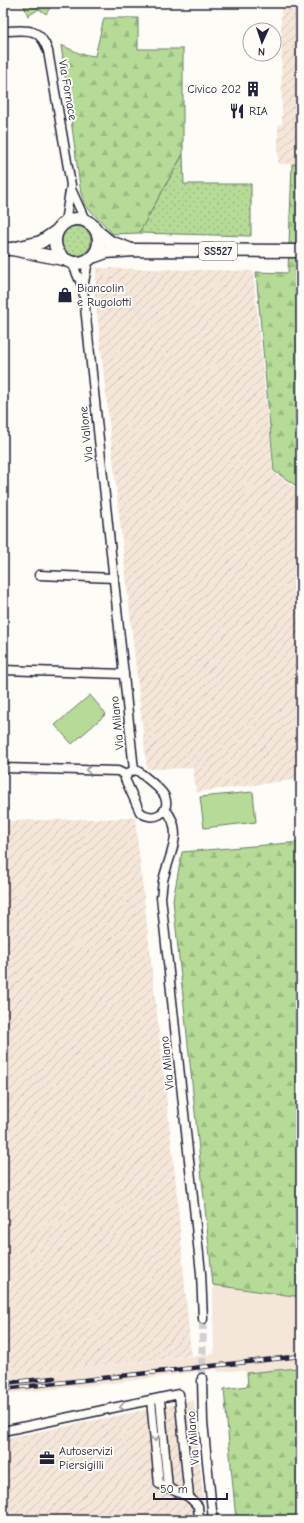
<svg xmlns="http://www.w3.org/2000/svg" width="304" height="1523" font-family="'Comic Neue',sans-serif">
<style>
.built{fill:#f4e6d8}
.industrial{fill:url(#industrial-furrows)}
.grass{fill:url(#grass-dots);stroke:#6c7e69}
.forest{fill:url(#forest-firs);stroke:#6c7e69}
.park{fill:#b5db97;stroke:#6c7e69}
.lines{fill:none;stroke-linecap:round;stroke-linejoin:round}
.street-tunnel{stroke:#d1d0d1;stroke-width:8;stroke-dasharray:8 4;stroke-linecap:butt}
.street-casing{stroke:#22223b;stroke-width:11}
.primary-casing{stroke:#22223b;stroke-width:15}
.street{stroke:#fdfcf7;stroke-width:8}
.primary{stroke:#fdfcf7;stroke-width:12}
.rail-casing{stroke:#22223b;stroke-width:4.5}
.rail{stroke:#fdfcf7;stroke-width:3;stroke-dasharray:9;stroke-linecap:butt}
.oneway{stroke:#9a9aa2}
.labels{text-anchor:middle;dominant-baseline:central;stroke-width:4;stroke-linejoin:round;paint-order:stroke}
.shield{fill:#fdfcf7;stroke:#646373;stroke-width:1}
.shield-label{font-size:11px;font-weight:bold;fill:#22223b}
.poi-label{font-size:12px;fill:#22223b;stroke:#fdfcf7;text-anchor:start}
.street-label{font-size:12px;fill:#22223b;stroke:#fdfcf7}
</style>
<defs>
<pattern id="industrial-furrows" width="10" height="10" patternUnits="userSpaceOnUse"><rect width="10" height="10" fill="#f4e6d8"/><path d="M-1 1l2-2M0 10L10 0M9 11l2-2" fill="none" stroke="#d1c5ba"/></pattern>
<pattern id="grass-dots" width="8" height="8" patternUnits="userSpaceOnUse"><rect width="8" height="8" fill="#b5db97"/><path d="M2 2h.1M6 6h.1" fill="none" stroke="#9bbc83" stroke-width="1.8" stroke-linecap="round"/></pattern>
<pattern id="forest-firs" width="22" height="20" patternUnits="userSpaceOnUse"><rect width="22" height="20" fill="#b5db97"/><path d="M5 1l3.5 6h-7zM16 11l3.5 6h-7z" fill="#9bbc83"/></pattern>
</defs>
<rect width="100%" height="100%" fill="#fdfcf7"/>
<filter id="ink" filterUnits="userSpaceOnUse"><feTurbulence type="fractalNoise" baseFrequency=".025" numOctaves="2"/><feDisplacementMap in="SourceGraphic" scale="8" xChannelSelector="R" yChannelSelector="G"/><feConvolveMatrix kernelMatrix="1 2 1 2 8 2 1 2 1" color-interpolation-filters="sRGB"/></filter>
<g filter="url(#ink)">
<path class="built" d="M 213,1285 L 301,1297 L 301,1366 L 297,1368 L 247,1373 L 241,1370 L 218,1372 L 217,1369 L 114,1383 L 3,1394 L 3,1376 L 214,1354 Z"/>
<g class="industrial">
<path d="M 281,3 L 301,3 L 301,164 L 278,164 L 278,125 L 282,124 Z"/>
<path d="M 97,268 L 253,271 L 273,472 L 301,492 L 301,779 L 196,792 L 193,768 L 147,769 L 95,294 Z"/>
<path d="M 135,818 L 177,1194 L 191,1356 L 3,1376 L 3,821 Z"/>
<path d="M 194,1400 L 205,1520 L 3,1520 L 3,1439 Z"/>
</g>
<g class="grass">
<path d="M 183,154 L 184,184 L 251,184 L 251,236 L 139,233 Z"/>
<circle cx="76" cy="241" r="15"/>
</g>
<g class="forest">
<path d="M 23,3 L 53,3 L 46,14 L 39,9 L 28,16 Z"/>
<path d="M 104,18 L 138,18 L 138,49 L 183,49 L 183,154 L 139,233 L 113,234 L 85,205 L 81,194 L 61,45 L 81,54 L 95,56 Z"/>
<path d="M 292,164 L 301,164 L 301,489 L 274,471 L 256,272 L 288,273 Z"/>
<path d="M 301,842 L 301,1297 L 213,1285 L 173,900 L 182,852 Z"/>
<path d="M 301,1366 L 301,1520 L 236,1520 L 224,1389 L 248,1386 L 247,1373 L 297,1368 Z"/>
</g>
<g class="park">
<path d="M 90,695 L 106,714 L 72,744 L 55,725 Z"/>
<path d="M 253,792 L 256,822 L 204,828 L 200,797 Z"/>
</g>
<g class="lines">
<path class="street-tunnel" d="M 202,1378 L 203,1319"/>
<g class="street-casing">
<g id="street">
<path d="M 3,31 C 26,31 39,25 48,51 L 71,185 L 65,222"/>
<path d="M 71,189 L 85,220"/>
<path d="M 72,263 L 83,288 L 134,770"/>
<path d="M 83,288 L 88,261"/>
<path d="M 39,575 L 114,578"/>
<path d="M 3,670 L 124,674"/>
<path d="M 3,768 L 118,771 L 126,775"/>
<path d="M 134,770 L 138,771 C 145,777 162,789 165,797 C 171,814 152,822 140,812 L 125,779 L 128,773 Z"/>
<path d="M 165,809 C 186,832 168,856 163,881 C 162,886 162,892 161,897 L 201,1273 L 203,1319"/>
<path d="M 202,1378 L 203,1422 L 213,1520"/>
<path d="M 160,1399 L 168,1488"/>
<path d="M 151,1400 L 159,1484 L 189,1497 L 198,1506 L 199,1520"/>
<path d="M 3,1431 L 179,1394 L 189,1497"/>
</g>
</g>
<g class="primary-casing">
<g id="primary">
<circle cx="77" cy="241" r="22"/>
<path d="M 98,232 L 110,242 L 129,249"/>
<path d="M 16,248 L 41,242 L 57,231"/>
<path d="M 3,249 L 12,249 L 63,259"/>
<path d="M 95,256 L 106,252 L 134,250 L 301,251"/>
</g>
</g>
<use href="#street" class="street"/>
<use href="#primary" class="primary"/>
<g class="rail-casing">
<g id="rail">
<path d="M 3,1383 L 54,1378"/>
<path d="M 3,1389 L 301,1356"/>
</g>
</g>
<use href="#rail" class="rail"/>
</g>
<defs><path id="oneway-chevron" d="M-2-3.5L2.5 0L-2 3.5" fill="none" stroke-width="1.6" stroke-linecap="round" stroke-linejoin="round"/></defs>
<g class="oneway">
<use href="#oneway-chevron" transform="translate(88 770) rotate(-179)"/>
<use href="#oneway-chevron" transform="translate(122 1407) rotate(168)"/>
<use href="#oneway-chevron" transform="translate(155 1439) rotate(85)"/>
</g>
</g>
<defs>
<g id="building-bare" transform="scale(1.2)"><path d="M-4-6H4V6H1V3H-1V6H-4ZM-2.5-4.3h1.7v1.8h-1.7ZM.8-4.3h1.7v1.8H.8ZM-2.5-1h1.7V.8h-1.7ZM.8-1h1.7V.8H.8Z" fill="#22223b" stroke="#fdfcf7" stroke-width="2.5" paint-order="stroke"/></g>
<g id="restaurant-bare" transform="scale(1.2)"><path d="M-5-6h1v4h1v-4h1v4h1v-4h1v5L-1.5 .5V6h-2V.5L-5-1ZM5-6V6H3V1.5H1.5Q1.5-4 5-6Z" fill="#22223b" stroke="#fdfcf7" stroke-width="2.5" paint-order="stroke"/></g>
<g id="shop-bare" transform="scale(1.2)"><path d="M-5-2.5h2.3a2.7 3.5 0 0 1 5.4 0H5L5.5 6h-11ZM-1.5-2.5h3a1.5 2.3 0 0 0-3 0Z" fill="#22223b" stroke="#fdfcf7" stroke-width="2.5" paint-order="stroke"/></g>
<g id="office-bare" transform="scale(1.2)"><path d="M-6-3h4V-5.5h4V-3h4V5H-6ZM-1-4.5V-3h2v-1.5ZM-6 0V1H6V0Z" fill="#22223b" stroke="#fdfcf7" stroke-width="2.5" paint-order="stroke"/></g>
</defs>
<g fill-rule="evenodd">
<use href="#building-bare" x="253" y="89"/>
<use href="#restaurant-bare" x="237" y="111"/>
<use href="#shop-bare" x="65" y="295"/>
<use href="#office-bare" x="47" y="1458"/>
</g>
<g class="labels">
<rect class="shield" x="199" y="242" width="38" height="18" rx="3"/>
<g class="shield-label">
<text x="218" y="251">SS527</text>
</g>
<g class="poi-label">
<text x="241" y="89" text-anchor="end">Civico 202</text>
<text x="249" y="111">RIA</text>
<text x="77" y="288">Biancolin<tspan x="77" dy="14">e Rugolotti</tspan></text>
<text x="59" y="1451">Autoservizi<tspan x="59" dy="14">Piersigilli</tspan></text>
</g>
<g class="street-label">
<text transform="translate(68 90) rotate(80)">Via Fornace</text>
<text transform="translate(86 434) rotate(-96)">Via Vallone</text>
<text transform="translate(117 723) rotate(-96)">Via Milano</text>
<text transform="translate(167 1063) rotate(-96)">Via Milano</text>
<text transform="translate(193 1438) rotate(-95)">Via Milano</text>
</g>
</g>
<rect width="304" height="1523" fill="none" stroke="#fdfcf7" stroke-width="16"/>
<rect x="8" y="8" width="288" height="1507" fill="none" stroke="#22223b" stroke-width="1.5" filter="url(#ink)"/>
<g transform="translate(262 42) rotate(183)"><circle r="19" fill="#fdfcf7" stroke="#a5a5ac"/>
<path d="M0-3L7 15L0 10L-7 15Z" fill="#22223b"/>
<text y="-6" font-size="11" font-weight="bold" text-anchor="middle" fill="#22223b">N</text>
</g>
<path d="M154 1493v6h73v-6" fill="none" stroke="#22223b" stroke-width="2"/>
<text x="160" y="1493" font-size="12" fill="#22223b" stroke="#fdfcf7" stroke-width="3" paint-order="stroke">50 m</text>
</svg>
